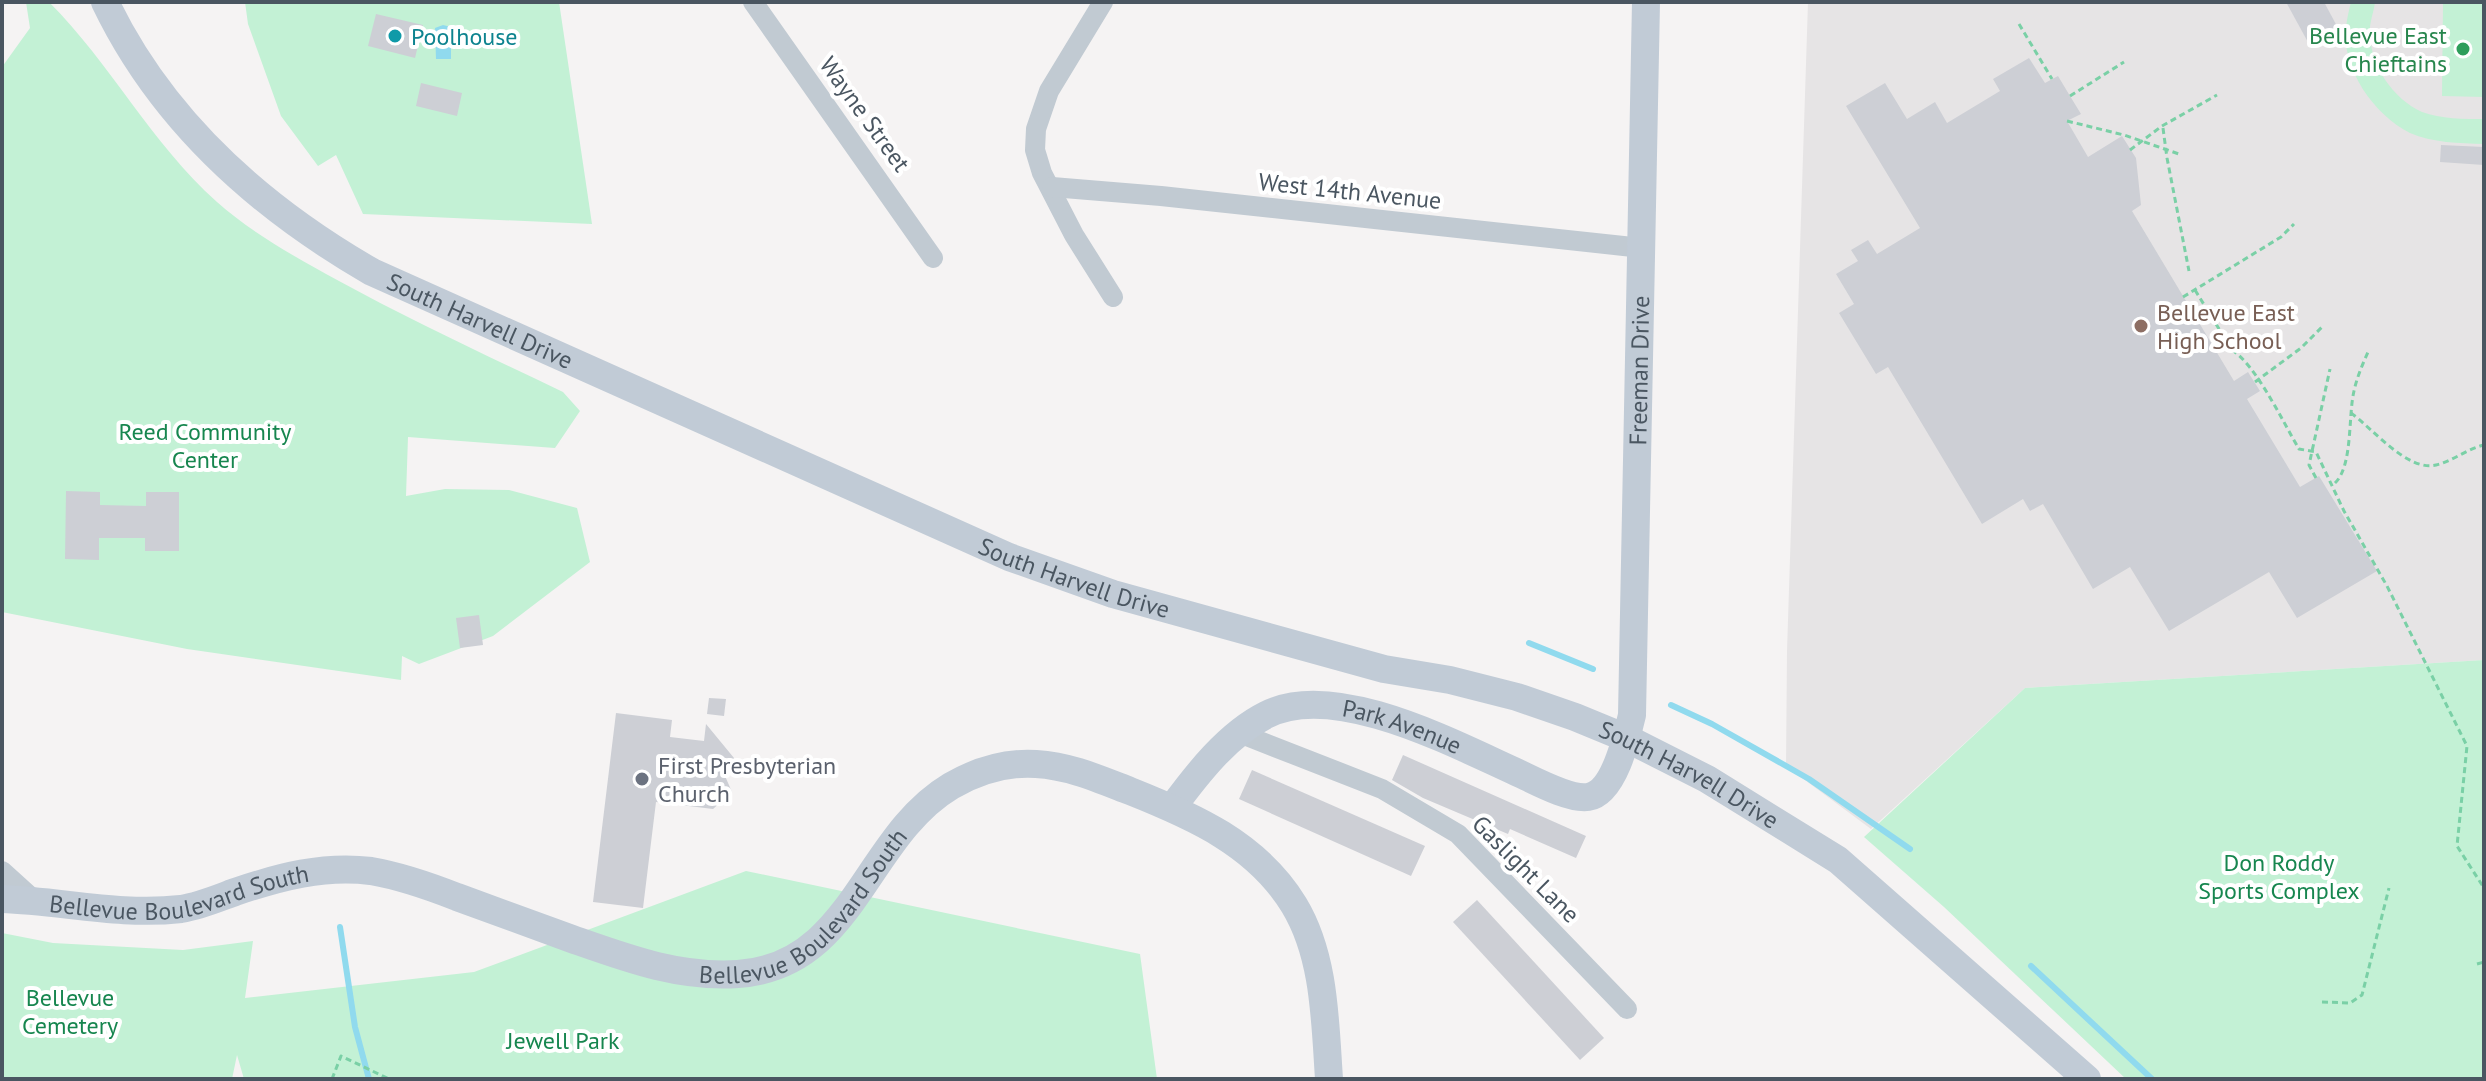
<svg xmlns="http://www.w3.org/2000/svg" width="2486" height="1081" font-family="'PT Sans',sans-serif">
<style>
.education{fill:#e6e4e5}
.green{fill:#c3f1d5}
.water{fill:#90daee}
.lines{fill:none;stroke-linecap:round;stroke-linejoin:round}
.stream{stroke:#90daee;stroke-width:6}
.building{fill:#cdcfd5}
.path{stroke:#7ad0a6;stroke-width:3;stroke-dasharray:6 4;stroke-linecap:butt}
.street{stroke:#c1cad2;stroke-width:20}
.secondary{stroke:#c1cbd6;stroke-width:28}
.culture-dot{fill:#0f9aa8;stroke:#fff;stroke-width:3}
.leisure-dot{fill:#2e9e5b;stroke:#fff;stroke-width:3}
.education-dot{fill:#8d6e63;stroke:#fff;stroke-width:3}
.worship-dot{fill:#6b7280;stroke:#fff;stroke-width:3}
.labels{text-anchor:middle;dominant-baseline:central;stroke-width:8;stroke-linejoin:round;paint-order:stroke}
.leisure-label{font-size:24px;fill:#27864d;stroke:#fff;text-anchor:end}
.culture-label{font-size:24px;fill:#0d838f;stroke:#fff;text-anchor:start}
.street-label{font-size:24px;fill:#4a5661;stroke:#fff}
.education-label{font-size:24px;fill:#785e54;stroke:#fff;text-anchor:start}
.park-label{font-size:24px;fill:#17864f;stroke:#fff}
.worship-label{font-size:24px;fill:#5b616d;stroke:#fff;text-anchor:start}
</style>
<rect width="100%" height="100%" fill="#f5f3f3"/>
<path class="education" d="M 1808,2 L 2484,2 L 2484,660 L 2025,688 L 1871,829 L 1786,766 L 1787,651 Z"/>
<g class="green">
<path d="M 26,2 L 49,2 C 111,64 151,143 217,202 C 253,234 297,258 339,281 C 412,321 488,356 563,392 L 580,411 L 555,448 L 408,437 L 406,496 L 445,489 L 509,490 L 577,508 L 590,562 L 493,636 L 419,664 L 402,656 L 401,680 L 187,649 L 2,612 L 2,67 L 30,28 Z"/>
<path d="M 245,2 L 559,2 L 592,224 L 363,214 L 336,155 L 318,166 L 281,116 L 248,24 Z"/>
<path d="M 2351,2 L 2375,2 C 2374,12 2369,23 2370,33 C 2370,65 2393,99 2422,112 C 2441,119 2464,119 2484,119 L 2484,144 C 2460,143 2432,143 2410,133 C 2374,115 2341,68 2346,27 C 2347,18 2349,10 2351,2 Z"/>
<path d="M 2443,2 L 2484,2 L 2484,97 L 2442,96 Z"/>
<path d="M 2484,660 L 2484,1079 L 2126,1079 L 1944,907 L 1864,837 L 2025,688 Z"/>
<path d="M 746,871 L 1140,954 L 1157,1079 L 244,1079 L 237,1055 L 232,1079 L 2,1079 L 2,933 L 53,943 L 183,950 L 253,941 L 245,998 L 474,972 Z"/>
</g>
<path class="water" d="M 443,25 L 451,27 L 451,59 L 436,59 L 435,28 Z"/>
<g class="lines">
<g class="stream">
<path d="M 1529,643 L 1593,669"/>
<path d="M 1671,705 L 1712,724 L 1809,779 L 1910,849"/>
<path d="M 340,927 L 355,1027 L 369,1079"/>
<path d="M 2031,966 L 2152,1079"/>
</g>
</g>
<g class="building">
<path d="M 2286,2 L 2324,2 L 2338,28 L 2309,44 Z"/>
<path d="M 376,14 L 423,25 L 415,58 L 368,46 Z"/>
<path d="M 2029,58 L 2045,83 L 2058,76 L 2070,96 L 2081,114 L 2067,121 L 2088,157 L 2122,136 L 2136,158 L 2141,205 L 2132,211 L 2234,381 L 2248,372 L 2260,391 L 2247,399 L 2300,487 L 2319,476 L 2377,571 L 2297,618 L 2269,572 L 2169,631 L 2130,567 L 2093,589 L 2043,504 L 2030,511 L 2023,499 L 1982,524 L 1888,367 L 1876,374 L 1839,313 L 1854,304 L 1836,274 L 1858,261 L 1851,250 L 1868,240 L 1877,254 L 1920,228 L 1846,106 L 1885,83 L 1907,119 L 1935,102 L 1947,123 L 2000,91 L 1993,79 Z"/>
<path d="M 421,83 L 462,93 L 457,116 L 416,106 Z"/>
<path d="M 2441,145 L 2484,147 L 2484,165 L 2440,162 Z"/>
<path d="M 66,491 L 100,492 L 100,505 L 146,506 L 146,492 L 179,492 L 179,551 L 145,551 L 145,538 L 99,538 L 99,560 L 65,559 Z"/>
<path d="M 479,615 L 483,645 L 460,648 L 456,618 Z"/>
<path d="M 709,698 L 726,699 L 724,716 L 707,714 Z"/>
<path d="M 616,713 L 672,720 L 670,737 L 704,741 L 706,724 L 734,758 L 733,770 L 725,776 L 732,792 L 713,809 L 656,802 L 643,908 L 593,902 Z"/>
<path d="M 1403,755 L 1586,836 L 1576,858 L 1510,829 L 1508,834 L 1423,798 L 1392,780 Z"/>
<path d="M 1252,770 L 1425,846 L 1411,876 L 1239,799 Z"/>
<path d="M 1477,900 L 1604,1038 L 1580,1060 L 1453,922 Z"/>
</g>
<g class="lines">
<g class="path">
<path d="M 2019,24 L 2052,79"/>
<path d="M 2070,96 L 2124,62"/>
<path d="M 2067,121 L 2124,135 L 2179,154"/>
<path d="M 2163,128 L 2167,158 L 2189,271"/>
<path d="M 2130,150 L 2162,126 L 2217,95"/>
<path d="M 2195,290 L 2232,350 C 2256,365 2283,422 2299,449 L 2316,452 L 2344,511 L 2387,586 L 2467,746 L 2457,846 L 2484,888"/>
<path d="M 2183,297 L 2281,237 L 2294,224"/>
<path d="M 2255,382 L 2301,348 L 2322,327"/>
<path d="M 2351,413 C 2373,429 2408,472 2436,465 C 2453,461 2467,449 2484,445"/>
<path d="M 2316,478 L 2309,465 L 2330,369"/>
<path d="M 2335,483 C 2353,466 2348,416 2354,391 C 2357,377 2363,363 2369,350"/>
<path d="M 2477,964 L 2484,962"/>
<path d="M 2322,1002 L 2350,1003 L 2362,995 L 2389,888"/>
<path d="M 332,1079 L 341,1056 L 389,1079"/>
</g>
<g class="street">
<path d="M 753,2 L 933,258"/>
<path d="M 1103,2 L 1049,91 L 1036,129 L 1035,150 L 1042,173 L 1074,235 L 1113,297"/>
<path d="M 1052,187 L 1161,196 L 1642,248"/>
<path d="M 1239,733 L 1382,789 L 1458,834 L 1627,1009"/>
<path d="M 2,871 L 34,900"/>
</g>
<g class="secondary">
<path id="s1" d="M 105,2 C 162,121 259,207 372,272 L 1009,557 L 1113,594 L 1384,669 L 1450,680 L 1517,697 L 1575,717 L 1626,738 L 1707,779 L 1838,860 L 2087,1079"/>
<path id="s2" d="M 1172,808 C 1197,774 1228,734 1266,715 C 1333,680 1452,743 1514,771 C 1532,779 1569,800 1588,797 C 1614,793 1627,736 1632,715 L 1646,2"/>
<path id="s3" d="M 2,899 C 62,901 120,916 181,909 C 200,906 216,899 235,892 C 279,877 324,865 371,871 C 400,876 429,886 457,897 C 495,911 533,925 572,939 C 626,958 679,978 738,974 C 854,966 864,838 951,786 C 977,771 1006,762 1036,764 C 1070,766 1099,779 1130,791 C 1193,816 1257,844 1294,905 C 1325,956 1325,1021 1329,1079"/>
</g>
</g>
<circle class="culture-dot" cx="395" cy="36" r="8"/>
<circle class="leisure-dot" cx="2463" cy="49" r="8"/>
<circle class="education-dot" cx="2141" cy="326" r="8"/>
<circle class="worship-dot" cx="642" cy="779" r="8"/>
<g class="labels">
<g class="leisure-label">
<text x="2447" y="35">Bellevue East<tspan x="2447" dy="28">Chieftains</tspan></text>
</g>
<g class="culture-label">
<text x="411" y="36">Poolhouse</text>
</g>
<g class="street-label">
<text transform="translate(865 114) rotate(54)">Wayne Street</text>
<text transform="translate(1350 191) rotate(6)">West 14th Avenue</text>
<text stroke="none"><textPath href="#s1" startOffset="504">South Harvell Drive</textPath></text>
<text stroke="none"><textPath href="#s2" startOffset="916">Freeman Drive</textPath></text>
<text stroke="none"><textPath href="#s1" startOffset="1152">South Harvell Drive</textPath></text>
<text stroke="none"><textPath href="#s2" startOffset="274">Park Avenue</textPath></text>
<text stroke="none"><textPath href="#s1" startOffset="1800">South Harvell Drive</textPath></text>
<text transform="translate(1526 869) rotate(45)">Gaslight Lane</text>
<text stroke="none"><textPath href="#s3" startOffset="180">Bellevue Boulevard South</textPath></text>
<text stroke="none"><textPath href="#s3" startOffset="852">Bellevue Boulevard South</textPath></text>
</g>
<g class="education-label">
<text x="2157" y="312">Bellevue East<tspan x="2157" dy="28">High School</tspan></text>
</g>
<g class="park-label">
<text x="205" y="431">Reed Community<tspan x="205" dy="28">Center</tspan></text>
<text x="2279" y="862">Don Roddy<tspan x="2279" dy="28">Sports Complex</tspan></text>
<text x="70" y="997">Bellevue<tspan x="70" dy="28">Cemetery</tspan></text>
<text x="563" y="1040">Jewell Park</text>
</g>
<g class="worship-label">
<text x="658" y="765">First Presbyterian<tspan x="658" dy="28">Church</tspan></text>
</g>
</g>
<rect width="2486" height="1081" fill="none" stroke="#4a5661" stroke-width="8"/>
</svg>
